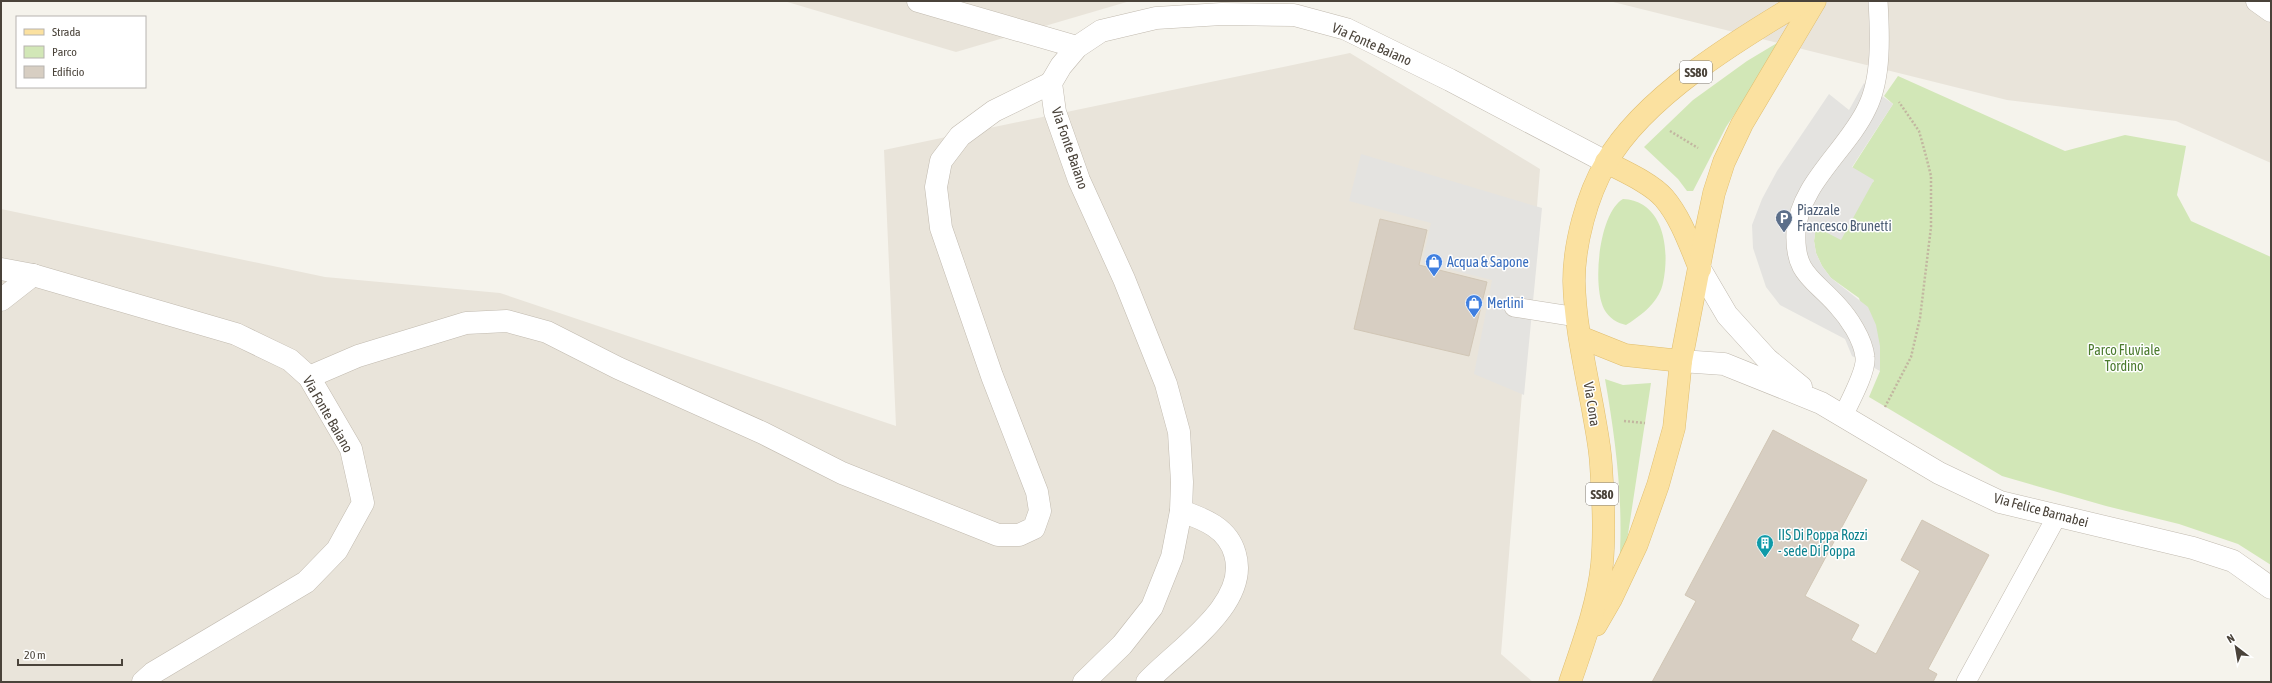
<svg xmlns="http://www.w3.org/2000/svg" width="2272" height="683" font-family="'Asap Condensed',sans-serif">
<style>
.residential{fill:#e9e4da}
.green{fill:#d2e7b7}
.parking{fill:#e4e3e0}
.building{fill:#d7cec2;stroke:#d1c6b5}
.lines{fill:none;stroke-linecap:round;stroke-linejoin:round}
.service-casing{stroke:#c1baaf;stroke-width:20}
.minor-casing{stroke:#c1baaf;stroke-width:23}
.primary-casing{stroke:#e0be6f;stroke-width:23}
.path{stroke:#c2b6a0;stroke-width:2.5;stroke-dasharray:2 2;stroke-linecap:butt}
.service{stroke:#fff;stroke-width:19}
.minor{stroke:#fff;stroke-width:22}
.primary{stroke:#fbe1a0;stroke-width:22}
.labels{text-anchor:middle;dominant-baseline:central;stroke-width:3;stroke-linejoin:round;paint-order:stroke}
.shield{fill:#fff;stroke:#807b75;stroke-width:1}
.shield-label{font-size:13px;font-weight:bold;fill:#4a433a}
.street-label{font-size:14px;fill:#4a433a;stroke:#fff}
.service-label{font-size:14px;fill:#4e5e75;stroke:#fff;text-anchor:start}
.shop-label{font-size:14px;fill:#366cbe;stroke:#fff;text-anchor:start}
.park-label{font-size:14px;fill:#4b7b2e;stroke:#fff}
.culture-label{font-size:14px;fill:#0d838f;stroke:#fff;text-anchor:start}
</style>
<rect width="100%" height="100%" fill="#f5f3ec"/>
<g class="residential">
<path d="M 784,1 L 1130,1 L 956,52 Z"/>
<path d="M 1609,1 L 2271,1 L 2271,163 L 2176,121 L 2007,100 Z"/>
<path d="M 1350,53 L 1540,169 L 1501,654 L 1533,682 L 1,682 L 1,209 L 325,277 L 500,293 L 896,426 L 884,150 Z"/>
</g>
<g class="green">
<path d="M 1777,43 L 1781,47 L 1776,52 L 1726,127 L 1693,191 L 1687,191 L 1678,179 L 1644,147 L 1693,100 L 1747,61 Z"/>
<path d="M 1898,76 L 2065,151 L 2125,135 L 2186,146 L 2177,195 L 2191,221 L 2271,257 L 2271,565 L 2238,544 L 2179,524 L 2106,506 L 2002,476 L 1869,397 L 1880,371 L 1859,298 L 1831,278 L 1822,266 L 1816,253 L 1814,241 L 1816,226 L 1874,181 L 1852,168 L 1893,104 L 1884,96 Z"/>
<path d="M 1623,199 C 1660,201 1668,240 1665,270 C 1664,278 1663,287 1659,294 C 1652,307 1639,317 1626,325 C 1617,323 1609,318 1604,309 C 1592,285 1599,213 1623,199 Z"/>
<path d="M 1605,379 L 1623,385 L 1651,383 L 1623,567 L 1619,568 C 1624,505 1616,442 1605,379 Z"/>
</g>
<g class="parking">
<path d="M 1864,83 L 1893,104 L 1852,167 L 1874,180 L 1841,240 L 1816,227 L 1814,241 L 1816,253 L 1822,266 L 1831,278 L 1868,307 L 1876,325 L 1880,346 L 1880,371 L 1852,356 L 1845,339 L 1780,305 L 1766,287 L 1753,248 L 1752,225 L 1762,199 L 1777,171 L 1829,94 L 1849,110 Z"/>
<path d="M 1361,154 L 1542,208 L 1524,395 L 1474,374 L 1492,280 L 1422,263 L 1431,223 L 1349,201 Z"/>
</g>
<g class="building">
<path d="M 1380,219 L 1427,230 L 1419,265 L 1487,282 L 1469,356 L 1354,329 Z"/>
<path d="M 1773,430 L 1867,480 L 1805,596 L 1859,625 L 1851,640 L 1876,654 L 1920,571 L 1901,560 L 1922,520 L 1989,555 L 1928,669 L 1937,674 L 1933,682 L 1652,682 L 1696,601 L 1685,595 Z"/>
</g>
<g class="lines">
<g class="service-casing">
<g id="service">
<path d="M 1514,307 L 1577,317"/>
<path d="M 1843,416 C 1849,403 1867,371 1865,357 C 1863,339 1849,318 1837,305 C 1813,278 1794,274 1796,232 C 1799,184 1848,149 1867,108 C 1882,78 1880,34 1878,1"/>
<path d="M 1966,682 L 2057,516"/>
</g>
</g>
<g class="minor-casing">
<g id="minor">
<path d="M 918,1 L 1077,47"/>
<path d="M 2257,1 L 2271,11"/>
<path d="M 1,269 L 33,275 L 236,334 L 290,360 L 309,377 L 351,449 L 363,503 L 337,550 L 306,582 L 153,673 L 143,682"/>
<path d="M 1700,269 L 1727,315 L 1767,359 L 1801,387"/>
<path d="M 1,300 L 33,275"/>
<path d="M 1681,361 L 1724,364 L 1821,403 L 1939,473 L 2000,502 L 2193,548 L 2233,561 L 2271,588"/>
<path d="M 309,377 L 358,356 L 466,323 L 507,321 L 547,332 L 618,368 L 763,433 L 842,473 L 998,535 L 1019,535 L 1034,528 L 1040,511 L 1037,492 L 992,376 L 941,228 L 936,187 L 941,161 L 960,136 L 994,111 L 1051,83"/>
<path d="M 1084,682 L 1122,645 L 1152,607 L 1172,557 L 1181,511 L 1182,482 L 1179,432 L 1166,384 L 1124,279 L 1079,180 L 1055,112 L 1051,83 L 1061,66 L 1077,47 L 1101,31 L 1156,18 L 1222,14 L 1294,15 L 1346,29 L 1450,80 L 1606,162"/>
<path d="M 1147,682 C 1178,649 1250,604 1235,554 C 1228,528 1204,519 1181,511"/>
</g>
</g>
<g class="primary-casing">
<g id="primary">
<path d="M 1606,162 C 1623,171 1651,183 1664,198 C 1681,218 1690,245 1700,269"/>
<path d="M 1580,337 L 1625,355 L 1681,361"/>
<path d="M 1596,625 L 1611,599 L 1637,544 L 1658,485 L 1674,428 L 1681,361 L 1706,231 L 1714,193 L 1724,162 L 1742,124 L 1815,1"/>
<path d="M 1570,682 C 1583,644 1598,604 1602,564 C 1605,531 1603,497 1601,465 C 1600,446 1596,428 1593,410 C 1585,367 1575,324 1574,281 C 1574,244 1587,195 1606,163 C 1643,97 1739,39 1803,1"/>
</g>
</g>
<g class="path">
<path d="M 1670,131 L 1698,148"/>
<path d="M 1885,407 L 1911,357 L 1920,318 L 1931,227 L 1931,176 L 1926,156 L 1919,131 L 1899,102"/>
<path d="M 1624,421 L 1645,423"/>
</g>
<use href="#service" class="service"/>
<use href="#minor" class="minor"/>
<use href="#primary" class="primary"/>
</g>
<defs>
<g id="parking-pin" transform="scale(0.9)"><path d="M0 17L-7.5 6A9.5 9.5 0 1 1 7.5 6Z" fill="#5c6f8a" stroke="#fff"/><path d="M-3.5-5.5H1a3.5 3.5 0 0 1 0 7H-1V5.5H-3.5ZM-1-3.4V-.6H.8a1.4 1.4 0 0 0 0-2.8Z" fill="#fff"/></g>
<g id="shop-pin" transform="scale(0.9)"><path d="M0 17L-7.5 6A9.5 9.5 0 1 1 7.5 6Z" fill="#3f7fe0" stroke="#fff"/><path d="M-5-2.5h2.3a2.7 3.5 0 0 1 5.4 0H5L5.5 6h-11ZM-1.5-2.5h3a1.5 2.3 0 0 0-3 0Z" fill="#fff"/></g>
<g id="building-pin" transform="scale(0.9)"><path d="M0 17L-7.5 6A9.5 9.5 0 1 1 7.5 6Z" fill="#0f9aa8" stroke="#fff"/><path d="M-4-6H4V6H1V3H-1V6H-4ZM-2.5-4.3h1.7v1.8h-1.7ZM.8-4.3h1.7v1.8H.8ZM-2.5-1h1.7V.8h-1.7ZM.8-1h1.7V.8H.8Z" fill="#fff"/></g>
</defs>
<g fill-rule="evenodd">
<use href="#parking-pin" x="1784" y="218"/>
<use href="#shop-pin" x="1434" y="262"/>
<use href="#shop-pin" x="1474" y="303"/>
<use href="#building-pin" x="1765" y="543"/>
</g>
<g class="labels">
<g class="shield">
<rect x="1680" y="61" width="32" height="22" rx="3"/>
<rect x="1586" y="483" width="32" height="22" rx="3"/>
</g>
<g class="shield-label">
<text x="1696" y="72">SS80</text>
<text x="1602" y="494">SS80</text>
</g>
<g class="street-label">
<text transform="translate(1372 44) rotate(24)">Via Fonte Baiano</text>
<text transform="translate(1070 148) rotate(71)">Via Fonte Baiano</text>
<text transform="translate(1592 404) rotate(81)">Via Cona</text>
<text transform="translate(328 414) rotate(60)">Via Fonte Baiano</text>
<text transform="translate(2041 510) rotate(15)">Via Felice Barnabei</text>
</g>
<g class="service-label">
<text x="1797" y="210">Piazzale<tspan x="1797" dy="16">Francesco Brunetti</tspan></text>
</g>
<g class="shop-label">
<text x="1447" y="262">Acqua &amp; Sapone</text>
<text x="1487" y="303">Merlini</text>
</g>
<g class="park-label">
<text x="2124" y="350">Parco Fluviale<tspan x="2124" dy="16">Tordino</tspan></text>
</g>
<g class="culture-label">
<text x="1778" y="535">IIS Di Poppa Rozzi<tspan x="1778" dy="16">- sede Di Poppa</tspan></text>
</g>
</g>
<rect width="2272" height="683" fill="none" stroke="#4a433a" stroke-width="4"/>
<rect x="16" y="16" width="130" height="72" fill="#ffffff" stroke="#b7b4b0"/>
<rect x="24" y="29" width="20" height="6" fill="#fbe1a0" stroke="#b7b4b0"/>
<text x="52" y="36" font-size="12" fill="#4a433a">Strada</text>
<rect x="24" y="46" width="20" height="12" fill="#d2e7b7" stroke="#b7b4b0"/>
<text x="52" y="56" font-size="12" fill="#4a433a">Parco</text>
<rect x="24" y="66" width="20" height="12" fill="#d7cec2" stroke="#b7b4b0"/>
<text x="52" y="76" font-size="12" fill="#4a433a">Edificio</text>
<g transform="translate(2236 647) rotate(329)" stroke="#ffffff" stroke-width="3" paint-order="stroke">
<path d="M0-3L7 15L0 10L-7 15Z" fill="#4a433a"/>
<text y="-6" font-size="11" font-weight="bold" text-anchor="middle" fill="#4a433a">N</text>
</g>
<path d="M18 659v6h104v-6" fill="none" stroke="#4a433a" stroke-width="2"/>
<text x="24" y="659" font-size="12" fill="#4a433a" stroke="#ffffff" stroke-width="3" paint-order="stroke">20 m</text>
</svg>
